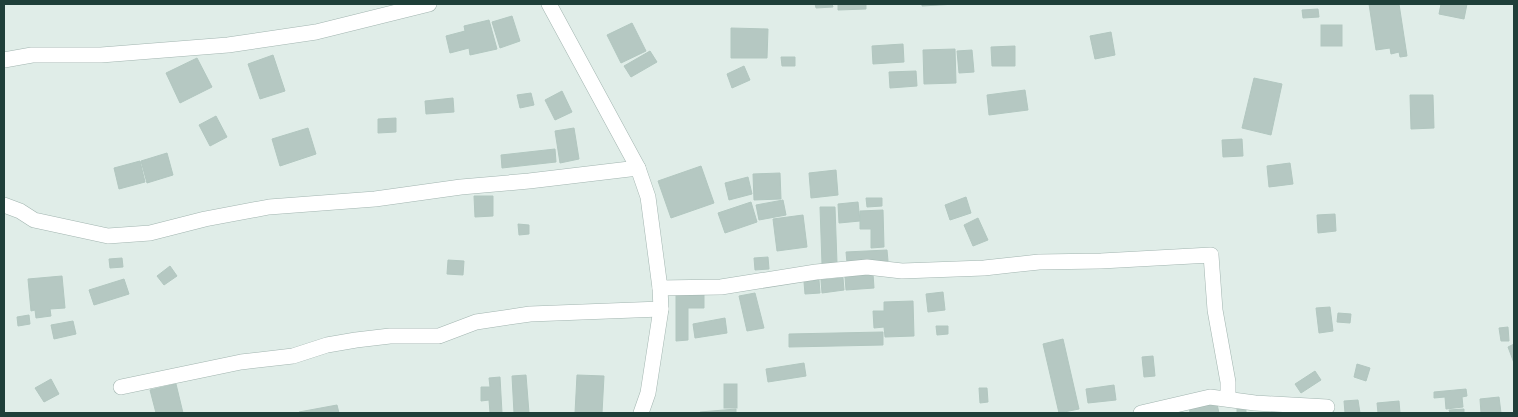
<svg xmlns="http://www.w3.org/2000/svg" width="1518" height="417" font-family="Mulish,sans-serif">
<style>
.building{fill:#b5c8c2;stroke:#b2c7c0}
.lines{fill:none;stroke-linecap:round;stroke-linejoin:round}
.minor-casing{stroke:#a2b5b0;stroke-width:16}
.minor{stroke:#fff;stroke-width:15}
</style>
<rect width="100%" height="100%" fill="#e0ede8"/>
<g class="building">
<path d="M 815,4 L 832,4 L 833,7 L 816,8 Z"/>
<path d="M 838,4 L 866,4 L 866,9 L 838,10 Z"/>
<path d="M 922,4 L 956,4 L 922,6 Z"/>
<path d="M 1369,4 L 1399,4 L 1407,56 L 1400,57 L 1399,52 L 1391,54 L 1390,48 L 1376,50 Z"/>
<path d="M 1441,4 L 1467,4 L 1464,19 L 1439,14 Z"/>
<path d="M 1318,9 L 1319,17 L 1303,18 L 1302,10 Z"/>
<path d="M 512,16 L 520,41 L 500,48 L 492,22 Z"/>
<path d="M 489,20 L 497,49 L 470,55 L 469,48 L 450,53 L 446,36 L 465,31 L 464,26 Z"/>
<path d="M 632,23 L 646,51 L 621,63 L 607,35 Z"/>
<rect x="1321" y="25" width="21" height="21"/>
<path d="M 731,28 L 768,29 L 767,58 L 731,58 Z"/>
<path d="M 1111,32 L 1115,55 L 1095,59 L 1090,36 Z"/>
<path d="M 903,44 L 904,62 L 873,64 L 872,46 Z"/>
<path d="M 1015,46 L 1015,66 L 992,66 L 991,47 Z"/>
<path d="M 955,49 L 956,83 L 924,84 L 923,50 Z"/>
<path d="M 972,50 L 974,72 L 959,73 L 957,51 Z"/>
<path d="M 650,51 L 657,62 L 631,77 L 624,66 Z"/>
<path d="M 273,55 L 285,91 L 260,99 L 248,64 Z"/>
<path d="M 781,57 L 795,57 L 795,66 L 782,66 Z"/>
<path d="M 197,58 L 212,87 L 180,103 L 166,73 Z"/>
<path d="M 744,66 L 750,80 L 732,88 L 727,74 Z"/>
<path d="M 916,71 L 917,86 L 890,88 L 889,72 Z"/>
<path d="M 1254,78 L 1282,84 L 1271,135 L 1242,128 Z"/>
<path d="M 1025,90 L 1028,110 L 989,115 L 987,95 Z"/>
<path d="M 562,91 L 572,112 L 555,120 L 545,100 Z"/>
<path d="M 531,93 L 534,105 L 520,108 L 517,95 Z"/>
<path d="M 1410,95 L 1433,95 L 1434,128 L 1411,129 Z"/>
<path d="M 453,98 L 454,112 L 426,114 L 425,101 Z"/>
<path d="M 216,116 L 227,137 L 210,146 L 199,125 Z"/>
<path d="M 396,118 L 396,132 L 378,133 L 378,119 Z"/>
<path d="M 308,128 L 316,154 L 280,166 L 272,139 Z"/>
<path d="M 574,128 L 579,159 L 560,163 L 555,131 Z"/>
<path d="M 1242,139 L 1243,156 L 1223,157 L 1222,140 Z"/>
<path d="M 555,149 L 556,162 L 502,168 L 501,155 Z"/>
<path d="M 167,153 L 173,175 L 147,183 L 141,161 Z"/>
<path d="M 140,161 L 145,182 L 119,189 L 114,168 Z"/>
<path d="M 1290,163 L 1293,184 L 1269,187 L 1267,166 Z"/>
<path d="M 701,166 L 714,203 L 671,218 L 658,181 Z"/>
<path d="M 836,170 L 838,195 L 811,198 L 809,173 Z"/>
<path d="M 780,173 L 781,199 L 754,200 L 753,174 Z"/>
<path d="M 748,177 L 752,194 L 729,200 L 725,183 Z"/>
<path d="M 474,196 L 493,196 L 493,216 L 475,217 Z"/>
<path d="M 966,197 L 971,213 L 950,220 L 945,205 Z"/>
<path d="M 866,198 L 882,198 L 882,206 L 867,207 Z"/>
<path d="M 783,200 L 786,215 L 759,220 L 756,205 Z"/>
<path d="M 751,202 L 757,222 L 725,233 L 718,213 Z"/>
<path d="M 858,202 L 860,221 L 839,223 L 838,204 Z"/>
<path d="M 820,207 L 835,207 L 837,263 L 822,264 Z"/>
<path d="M 883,210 L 884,247 L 871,248 L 871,229 L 860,229 L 860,211 Z"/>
<path d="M 1335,214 L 1336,231 L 1318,233 L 1317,215 Z"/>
<path d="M 803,215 L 807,247 L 777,251 L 773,219 Z"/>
<path d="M 978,218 L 988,240 L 973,246 L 964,225 Z"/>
<path d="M 518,224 L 529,225 L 529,234 L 519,235 Z"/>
<path d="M 887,250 L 888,261 L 847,263 L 846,252 Z"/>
<path d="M 768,257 L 769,269 L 755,270 L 754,258 Z"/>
<path d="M 122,258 L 123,267 L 110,268 L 109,259 Z"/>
<path d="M 448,260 L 464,261 L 463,275 L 447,274 Z"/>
<path d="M 170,266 L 177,276 L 164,285 L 157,276 Z"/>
<path d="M 873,274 L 874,288 L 846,290 L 845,277 Z"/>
<path d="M 62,276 L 65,308 L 50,309 L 51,316 L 36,318 L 35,310 L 31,311 L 28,279 Z"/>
<path d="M 843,278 L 844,290 L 822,293 L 821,280 Z"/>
<path d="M 124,279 L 129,294 L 94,305 L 89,290 Z"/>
<path d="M 819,280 L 820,293 L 805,294 L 804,282 Z"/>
<path d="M 676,291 L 704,291 L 704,308 L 688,308 L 688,340 L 676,341 Z"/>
<path d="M 943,292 L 945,310 L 928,312 L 926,294 Z"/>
<path d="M 755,293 L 764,328 L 747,331 L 739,296 Z"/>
<path d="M 913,301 L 914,336 L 885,337 L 884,327 L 874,328 L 873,311 L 884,311 L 884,302 Z"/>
<path d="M 1330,307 L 1333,331 L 1319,333 L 1316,308 Z"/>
<path d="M 1338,313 L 1351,314 L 1350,323 L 1337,322 Z"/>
<path d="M 29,315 L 30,324 L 18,326 L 17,317 Z"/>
<path d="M 725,318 L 727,333 L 695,338 L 693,324 Z"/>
<path d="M 73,321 L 76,334 L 54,339 L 51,325 Z"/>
<path d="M 936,326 L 948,326 L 948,334 L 937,335 Z"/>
<path d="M 1508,327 L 1509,341 L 1501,341 L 1499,328 Z"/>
<path d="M 883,332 L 883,345 L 789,347 L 789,334 Z"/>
<path d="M 1063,339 L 1079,409 L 1059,413 L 1043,344 Z"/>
<path d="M 1514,344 L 1514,363 L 1508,347 Z"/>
<path d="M 1153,356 L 1155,376 L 1144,377 L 1142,357 Z"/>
<path d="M 804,363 L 806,376 L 768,382 L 766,369 Z"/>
<path d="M 1357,364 L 1370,368 L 1366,381 L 1354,377 Z"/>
<path d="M 1315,371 L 1321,380 L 1301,393 L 1295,384 Z"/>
<path d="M 526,375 L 529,413 L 514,413 L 512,376 Z"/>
<path d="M 577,375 L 604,376 L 602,413 L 575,413 Z"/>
<path d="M 500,377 L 502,413 L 490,413 L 489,400 L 481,401 L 481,387 L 490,387 L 489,378 Z"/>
<path d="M 51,379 L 59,394 L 44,402 L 35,388 Z"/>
<path d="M 176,384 L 183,413 L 156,413 L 150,390 Z"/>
<rect x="724" y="384" width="13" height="24"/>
<path d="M 1114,385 L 1116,400 L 1088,403 L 1086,389 Z"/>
<path d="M 979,388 L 987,388 L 988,402 L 980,403 Z"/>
<path d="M 1466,389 L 1467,396 L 1462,397 L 1463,407 L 1446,409 L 1445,397 L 1434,398 L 1434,392 Z"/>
<path d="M 1499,397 L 1501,413 L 1481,413 L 1480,399 Z"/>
<path d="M 1358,400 L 1360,413 L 1345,413 L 1344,401 Z"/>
<path d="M 1399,401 L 1400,413 L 1378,413 L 1377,403 Z"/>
<path d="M 1217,404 L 1219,413 L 1190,413 L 1189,406 Z"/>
<path d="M 337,405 L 339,413 L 299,413 L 299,412 Z"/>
<path d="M 736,409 L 736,413 L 700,413 L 700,412 Z"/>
<rect x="1237" y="409" width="9" height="4"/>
<path d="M 1464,409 L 1464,413 L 1450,413 L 1449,410 Z"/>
</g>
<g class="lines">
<g class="minor-casing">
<g id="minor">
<path d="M 549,4 L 638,168 L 648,197 L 660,288 L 661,309 L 648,393 L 641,413"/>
<path d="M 4,60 L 32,55 L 101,55 L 228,45 L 316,32 L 429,4"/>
<path d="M 4,205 L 20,211 L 34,220 L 108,236 L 150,233 L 205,219 L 269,207 L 375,199 L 461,187 L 529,181 L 638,168"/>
<path d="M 660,288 L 721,287 L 816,272 L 867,267 L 902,271 L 984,268 L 1039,262 L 1101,261 L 1211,255 L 1215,310 L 1228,382 L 1228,399"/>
<path d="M 121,387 L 241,362 L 293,356 L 327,345 L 356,340 L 390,336 L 439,336 L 476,322 L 530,314 L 661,309"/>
<path d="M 1141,413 L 1210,397 L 1255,403 L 1327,407"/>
</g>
</g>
<use href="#minor" class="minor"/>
</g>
<rect width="1518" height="417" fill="none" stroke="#1f3f39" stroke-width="10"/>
</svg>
